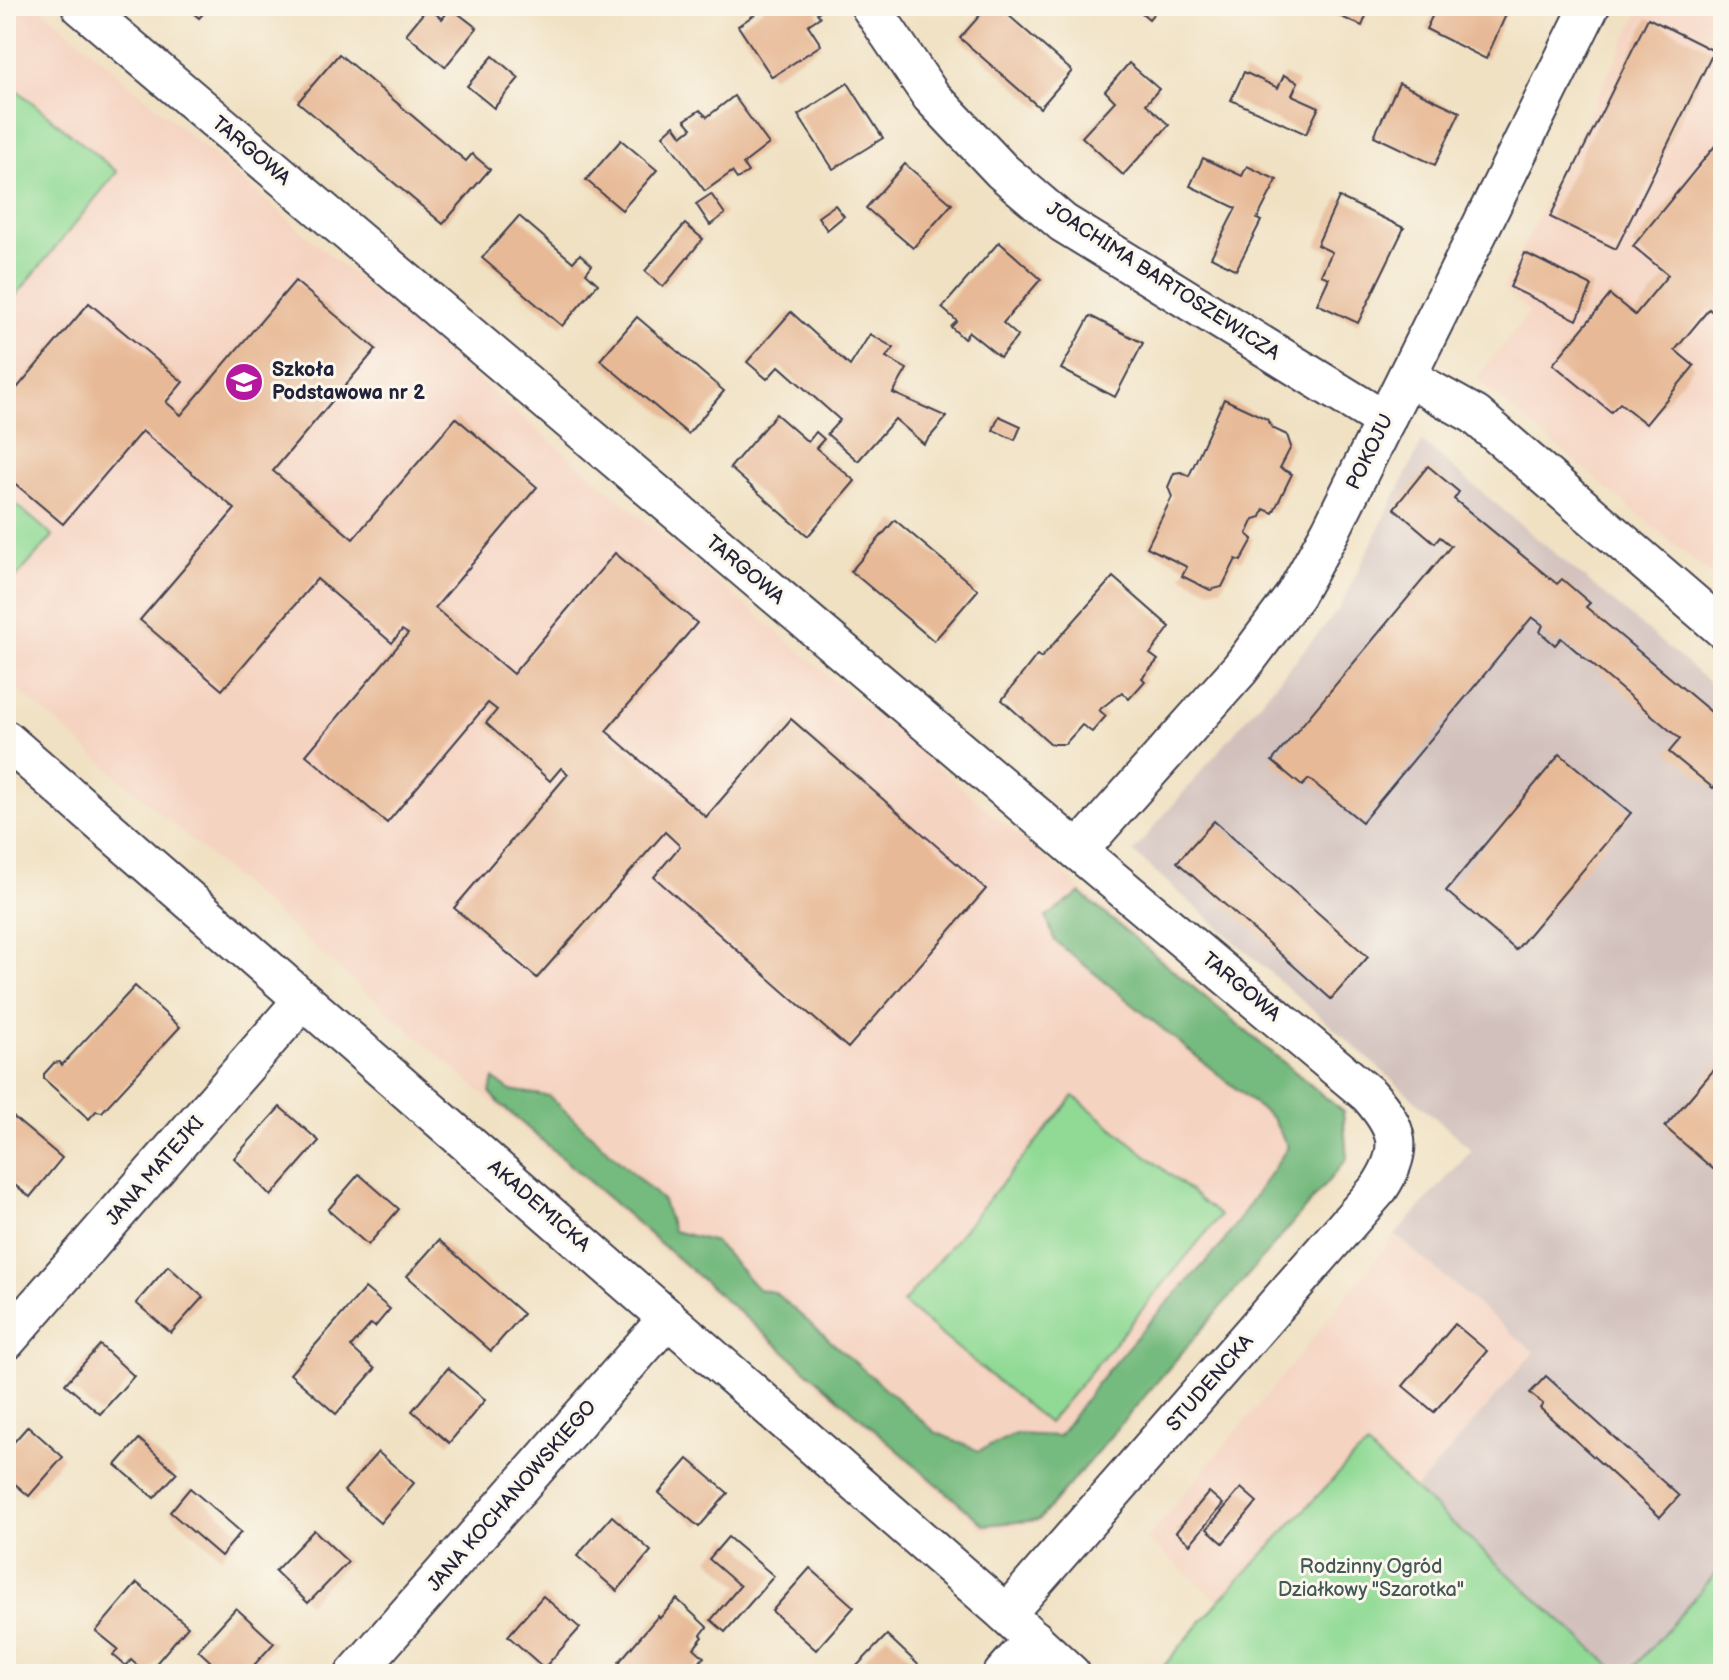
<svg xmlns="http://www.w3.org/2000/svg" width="1729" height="1680" font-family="'Balsamiq Sans',sans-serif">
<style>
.built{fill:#f5d3c1}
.industrial{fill:#d1c0bc}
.green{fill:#91da95;stroke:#5a7e68;stroke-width:2}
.forest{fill:#74ba7e;stroke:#4b6e5c;stroke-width:2}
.building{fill:#e7b996}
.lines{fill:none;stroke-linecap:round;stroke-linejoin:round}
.minor-casing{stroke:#413f4f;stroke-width:42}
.minor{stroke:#fff;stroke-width:38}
.labels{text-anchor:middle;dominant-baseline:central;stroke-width:6;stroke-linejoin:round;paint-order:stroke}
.street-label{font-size:20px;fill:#22223b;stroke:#fbf7ec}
.poi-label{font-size:20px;font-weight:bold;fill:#22223b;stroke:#fbf7ec;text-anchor:start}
.park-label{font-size:20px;fill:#435956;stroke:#fbf7ec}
</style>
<rect width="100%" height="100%" fill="#fbf7ec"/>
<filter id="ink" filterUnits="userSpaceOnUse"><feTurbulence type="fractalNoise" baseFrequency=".0125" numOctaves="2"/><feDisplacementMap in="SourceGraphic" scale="16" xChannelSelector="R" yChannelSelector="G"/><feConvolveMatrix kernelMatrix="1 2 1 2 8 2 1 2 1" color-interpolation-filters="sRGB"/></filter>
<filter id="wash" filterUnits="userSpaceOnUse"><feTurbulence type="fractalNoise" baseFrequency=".006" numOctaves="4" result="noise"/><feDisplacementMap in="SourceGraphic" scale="32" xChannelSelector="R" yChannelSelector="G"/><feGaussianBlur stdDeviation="1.8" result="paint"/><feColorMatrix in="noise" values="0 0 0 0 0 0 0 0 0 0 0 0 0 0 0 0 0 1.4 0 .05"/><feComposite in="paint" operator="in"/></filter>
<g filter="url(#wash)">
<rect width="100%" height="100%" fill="#f0e1c3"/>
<g class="built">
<path d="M 6,6 L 39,6 L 318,245 L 1345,1111 L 1349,1160 L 1040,1522 L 985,1531 L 6,679 Z"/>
<path d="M 1642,6 L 1723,6 L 1723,585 L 1478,381 L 1480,373 L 1530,312 L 1503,288 Z"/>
<path d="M 1395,1235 L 1535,1352 L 1415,1490 L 1366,1447 L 1354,1457 L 1219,1601 L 1146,1539 L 1272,1389 Z"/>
</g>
<path class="industrial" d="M 1422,442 L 1723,694 L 1723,1565 L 1628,1674 L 1620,1674 L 1415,1490 L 1534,1352 L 1395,1235 L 1472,1150 L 1133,852 L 1339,609 Z"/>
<g class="green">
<path d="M 6,81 L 117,172 L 6,308 Z"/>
<path d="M 6,496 L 53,536 L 6,589 Z"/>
<path d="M 1074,1096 L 1220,1216 L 1048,1423 L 903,1303 Z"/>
<path d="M 1367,1447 L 1620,1674 L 1157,1674 L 1219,1601 L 1354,1457 Z"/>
<path d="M 1723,1565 L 1723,1674 L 1628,1674 Z"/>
</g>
<path class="forest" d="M 1080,893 L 1343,1112 L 1347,1159 L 1039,1520 L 984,1525 L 499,1103 L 490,1092 L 494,1079 L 509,1090 L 549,1096 L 663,1201 L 673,1231 L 715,1242 L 758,1289 L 774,1292 L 935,1432 L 979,1451 L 1015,1434 L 1059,1436 L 1097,1383 L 1145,1327 L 1221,1246 L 1288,1147 L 1273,1119 L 1055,941 L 1046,917 Z"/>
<g id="blocks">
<g class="building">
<path d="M 185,6 L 210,6 L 199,18 Z"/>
<path d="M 767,6 L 818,6 L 821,10 L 817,13 L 820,17 L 808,25 L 821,45 L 772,77 L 738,26 Z"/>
<path d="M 988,6 L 998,6 L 1072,71 L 1040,108 L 960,38 Z"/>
<path d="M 1134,6 L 1160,6 L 1149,19 Z"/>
<path d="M 1316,6 L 1370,6 L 1362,26 Z"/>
<path d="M 1437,6 L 1510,6 L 1486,59 L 1426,29 Z"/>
<path d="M 428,7 L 442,19 L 451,8 L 477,28 L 445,67 L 406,34 Z"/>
<path d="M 1648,18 L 1714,51 L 1616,249 L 1550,217 Z"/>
<path d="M 339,54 L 466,161 L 472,154 L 490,169 L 443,224 L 298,102 Z"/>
<path d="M 493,56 L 519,78 L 494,108 L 467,86 Z"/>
<path d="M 1129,63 L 1159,89 L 1146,104 L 1169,125 L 1123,175 L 1082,137 L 1115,101 L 1105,91 Z"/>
<path d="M 1244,72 L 1278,88 L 1284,75 L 1298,82 L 1292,95 L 1319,107 L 1306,134 L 1231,100 Z"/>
<path d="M 848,83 L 883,138 L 833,169 L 798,115 Z"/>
<path d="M 1399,83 L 1460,112 L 1435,165 L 1374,136 Z"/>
<path d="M 734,96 L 769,144 L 743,164 L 748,172 L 737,179 L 732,172 L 705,191 L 663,135 L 674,125 L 682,136 L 692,128 L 685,120 L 700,110 L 707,117 Z"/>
<path d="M 1723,136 L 1723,321 L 1709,309 L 1675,350 L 1694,366 L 1646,424 L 1620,403 L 1611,412 L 1553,364 L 1610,295 L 1635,315 L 1668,275 L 1633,246 Z"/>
<path d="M 621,140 L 657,170 L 622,210 L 586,180 Z"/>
<path d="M 1203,158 L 1242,176 L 1247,166 L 1277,180 L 1257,219 L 1261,221 L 1236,270 L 1211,257 L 1236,208 L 1190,186 Z"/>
<path d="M 905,164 L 952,204 L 913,248 L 866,208 Z"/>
<path d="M 711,194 L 725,214 L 710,225 L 696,204 Z"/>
<path d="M 1339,197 L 1404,228 L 1358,323 L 1317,304 L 1329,278 L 1321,275 L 1332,252 L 1317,245 Z"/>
<path d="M 835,205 L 844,216 L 827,230 L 818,217 Z"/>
<path d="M 519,216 L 573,262 L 580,254 L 592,265 L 586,273 L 598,284 L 562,326 L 482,258 Z"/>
<path d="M 685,224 L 703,239 L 663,287 L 645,271 Z"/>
<path d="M 999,242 L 1041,279 L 1003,323 L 1018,336 L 1000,357 L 969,332 L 964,339 L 951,327 L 957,321 L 942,308 Z"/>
<path d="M 1525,253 L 1592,286 L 1577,320 L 1510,287 Z"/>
<path d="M 295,281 L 376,349 L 273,471 L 353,539 L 456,418 L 537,487 L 435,608 L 513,674 L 615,553 L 697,623 L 606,731 L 706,817 L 791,719 L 986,889 L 848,1048 L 654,877 L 680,846 L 665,832 L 537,978 L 454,908 L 568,774 L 561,768 L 550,781 L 486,723 L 497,710 L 488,703 L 387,823 L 306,755 L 408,634 L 402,630 L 392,643 L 317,579 L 222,690 L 140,620 L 235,509 L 142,431 L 63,524 L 6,476 L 6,401 L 89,303 L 183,382 L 166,402 L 181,415 Z"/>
<path d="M 791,312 L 850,366 L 870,334 L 894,348 L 886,357 L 907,369 L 893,393 L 947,417 L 924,444 L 895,419 L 858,461 L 827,434 L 840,420 L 779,366 L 767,379 L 747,362 Z"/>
<path d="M 1090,316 L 1143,343 L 1115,397 L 1061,369 Z"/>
<path d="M 637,317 L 724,391 L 688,434 L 600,360 Z"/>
<path d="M 1224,399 L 1267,419 L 1272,428 L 1287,435 L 1291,447 L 1280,468 L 1292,474 L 1273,513 L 1264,509 L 1261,517 L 1254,519 L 1247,534 L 1253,539 L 1241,561 L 1236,559 L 1222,587 L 1210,590 L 1182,576 L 1187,567 L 1147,547 L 1172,497 L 1168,487 L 1174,473 L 1181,472 L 1189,476 Z"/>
<path d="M 776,414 L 808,442 L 816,432 L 824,439 L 816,448 L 855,481 L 808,536 L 730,468 Z"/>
<path d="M 999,416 L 1021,426 L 1015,440 L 993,430 Z"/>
<path d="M 1428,466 L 1459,492 L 1454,499 L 1557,584 L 1562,579 L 1590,603 L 1586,607 L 1723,722 L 1723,776 L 1713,788 L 1669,752 L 1680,739 L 1561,638 L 1555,645 L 1540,632 L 1543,625 L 1532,617 L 1362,822 L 1309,779 L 1302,786 L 1272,761 L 1451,546 L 1440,537 L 1435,543 L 1394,508 Z"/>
<path d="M 895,520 L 978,590 L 934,641 L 851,571 Z"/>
<path d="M 1113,577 L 1170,627 L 1150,654 L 1158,660 L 1142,678 L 1145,681 L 1129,699 L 1122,692 L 1099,710 L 1106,716 L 1092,732 L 1082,725 L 1065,744 L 1051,744 L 1002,700 L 1037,655 L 1041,658 Z"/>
<path d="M 1560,754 L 1631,813 L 1516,950 L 1446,891 Z"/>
<path d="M 1214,821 L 1368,957 L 1331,999 L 1177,862 Z"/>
<path d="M 135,986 L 180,1027 L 102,1112 L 96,1111 L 89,1119 L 44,1079 L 44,1074 L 54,1063 L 60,1062 L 62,1065 Z"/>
<path d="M 1723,1059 L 1723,1158 L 1713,1169 L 1665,1127 Z"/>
<path d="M 280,1107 L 319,1141 L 271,1196 L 234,1158 Z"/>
<path d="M 6,1111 L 62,1158 L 30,1197 L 6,1178 Z"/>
<path d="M 359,1174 L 399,1209 L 368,1245 L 328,1210 Z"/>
<path d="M 439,1240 L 523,1314 L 491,1351 L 407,1276 Z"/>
<path d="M 168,1266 L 203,1297 L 171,1333 L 136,1303 Z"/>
<path d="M 365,1288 L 390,1309 L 375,1327 L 371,1324 L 351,1347 L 375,1369 L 336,1414 L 290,1374 Z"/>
<path d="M 1455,1324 L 1487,1351 L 1434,1412 L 1403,1386 Z"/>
<path d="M 100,1345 L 134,1376 L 100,1414 L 65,1384 Z"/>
<path d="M 448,1368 L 485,1400 L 449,1443 L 412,1411 Z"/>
<path d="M 1546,1376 L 1679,1496 L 1660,1517 L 1540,1408 L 1543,1404 L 1530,1393 Z"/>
<path d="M 28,1426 L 63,1457 L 29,1496 L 6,1476 L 6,1451 Z"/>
<path d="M 139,1439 L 177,1473 L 154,1498 L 116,1465 Z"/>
<path d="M 378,1452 L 414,1483 L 380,1523 L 344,1491 Z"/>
<path d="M 688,1459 L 728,1493 L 699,1527 L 659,1493 Z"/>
<path d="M 190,1488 L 241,1532 L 221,1556 L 170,1512 Z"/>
<path d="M 1241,1488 L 1257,1502 L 1223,1543 L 1207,1529 Z"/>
<path d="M 1209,1492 L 1223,1504 L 1190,1544 L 1176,1532 Z"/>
<path d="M 612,1516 L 651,1551 L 617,1591 L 577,1556 Z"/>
<path d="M 314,1530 L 348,1562 L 308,1603 L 275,1571 Z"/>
<path d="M 728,1537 L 774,1576 L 725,1632 L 711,1620 L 740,1586 L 709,1559 Z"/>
<path d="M 810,1568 L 854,1607 L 816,1650 L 772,1611 Z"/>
<path d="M 137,1583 L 188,1626 L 147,1674 L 131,1660 L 126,1666 L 113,1655 L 118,1649 L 96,1631 Z"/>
<path d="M 543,1596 L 580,1628 L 544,1668 L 508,1636 Z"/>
<path d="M 677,1599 L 707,1627 L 701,1635 L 703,1637 L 694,1648 L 704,1657 L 690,1674 L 632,1674 L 619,1662 L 658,1616 L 660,1618 Z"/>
<path d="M 236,1608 L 274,1643 L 246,1674 L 224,1674 L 198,1650 Z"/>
<path d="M 887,1635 L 928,1674 L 849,1674 Z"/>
</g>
</g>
</g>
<g filter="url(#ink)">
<use href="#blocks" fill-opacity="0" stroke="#413f4f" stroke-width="2"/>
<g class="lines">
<g class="minor-casing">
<g id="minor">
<path d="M 81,6 L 1078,851 L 1369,1095 C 1399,1129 1405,1149 1379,1188 L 1006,1614"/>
<path d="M 870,6 L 931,96 L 1002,171 L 1063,223 L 1385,421"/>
<path d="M 1407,377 L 1475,415 L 1723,629"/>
<path d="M 6,740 L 1006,1614 L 1071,1674"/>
<path d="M 1078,851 L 1240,669 L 1295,595 L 1331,530 L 1590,6"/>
<path d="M 6,1341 L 303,1000"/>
<path d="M 355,1674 L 668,1318"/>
<path d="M 1003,1674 L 1034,1639"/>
</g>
</g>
<use href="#minor" class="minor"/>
</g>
</g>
<defs>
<g id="school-disc" transform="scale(2)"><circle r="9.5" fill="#b5179e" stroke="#fbf7ec"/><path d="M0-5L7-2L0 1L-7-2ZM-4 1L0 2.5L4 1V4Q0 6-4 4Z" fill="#fff"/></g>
</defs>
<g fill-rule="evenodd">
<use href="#school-disc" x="244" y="382"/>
</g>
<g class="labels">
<g class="street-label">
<text transform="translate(251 151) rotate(40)">TARGOWA</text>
<text transform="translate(1163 281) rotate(33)">JOACHIMA BARTOSZEWICZA</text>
<text transform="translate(1370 452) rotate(-64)">POKOJU</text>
<text transform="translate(745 570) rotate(40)">TARGOWA</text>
<text transform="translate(1241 987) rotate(40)">TARGOWA</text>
<text transform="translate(155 1171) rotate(-49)">JANA MATEJKI</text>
<text transform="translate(539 1206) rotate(41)">AKADEMICKA</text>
<text transform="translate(1210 1383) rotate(-49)">STUDENCKA</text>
<text transform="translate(512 1496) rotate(-49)">JANA KOCHANOWSKIEGO</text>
</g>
<g class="poi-label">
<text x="272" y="370">Szkoła<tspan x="272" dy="23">Podstawowa nr 2</tspan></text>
</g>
<g class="park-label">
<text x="1371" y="1567">Rodzinny Ogród<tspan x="1371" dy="23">Działkowy "Szarotka"</tspan></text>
</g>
</g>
<rect width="1729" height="1680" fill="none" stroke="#fbf7ec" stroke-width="32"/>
</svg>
